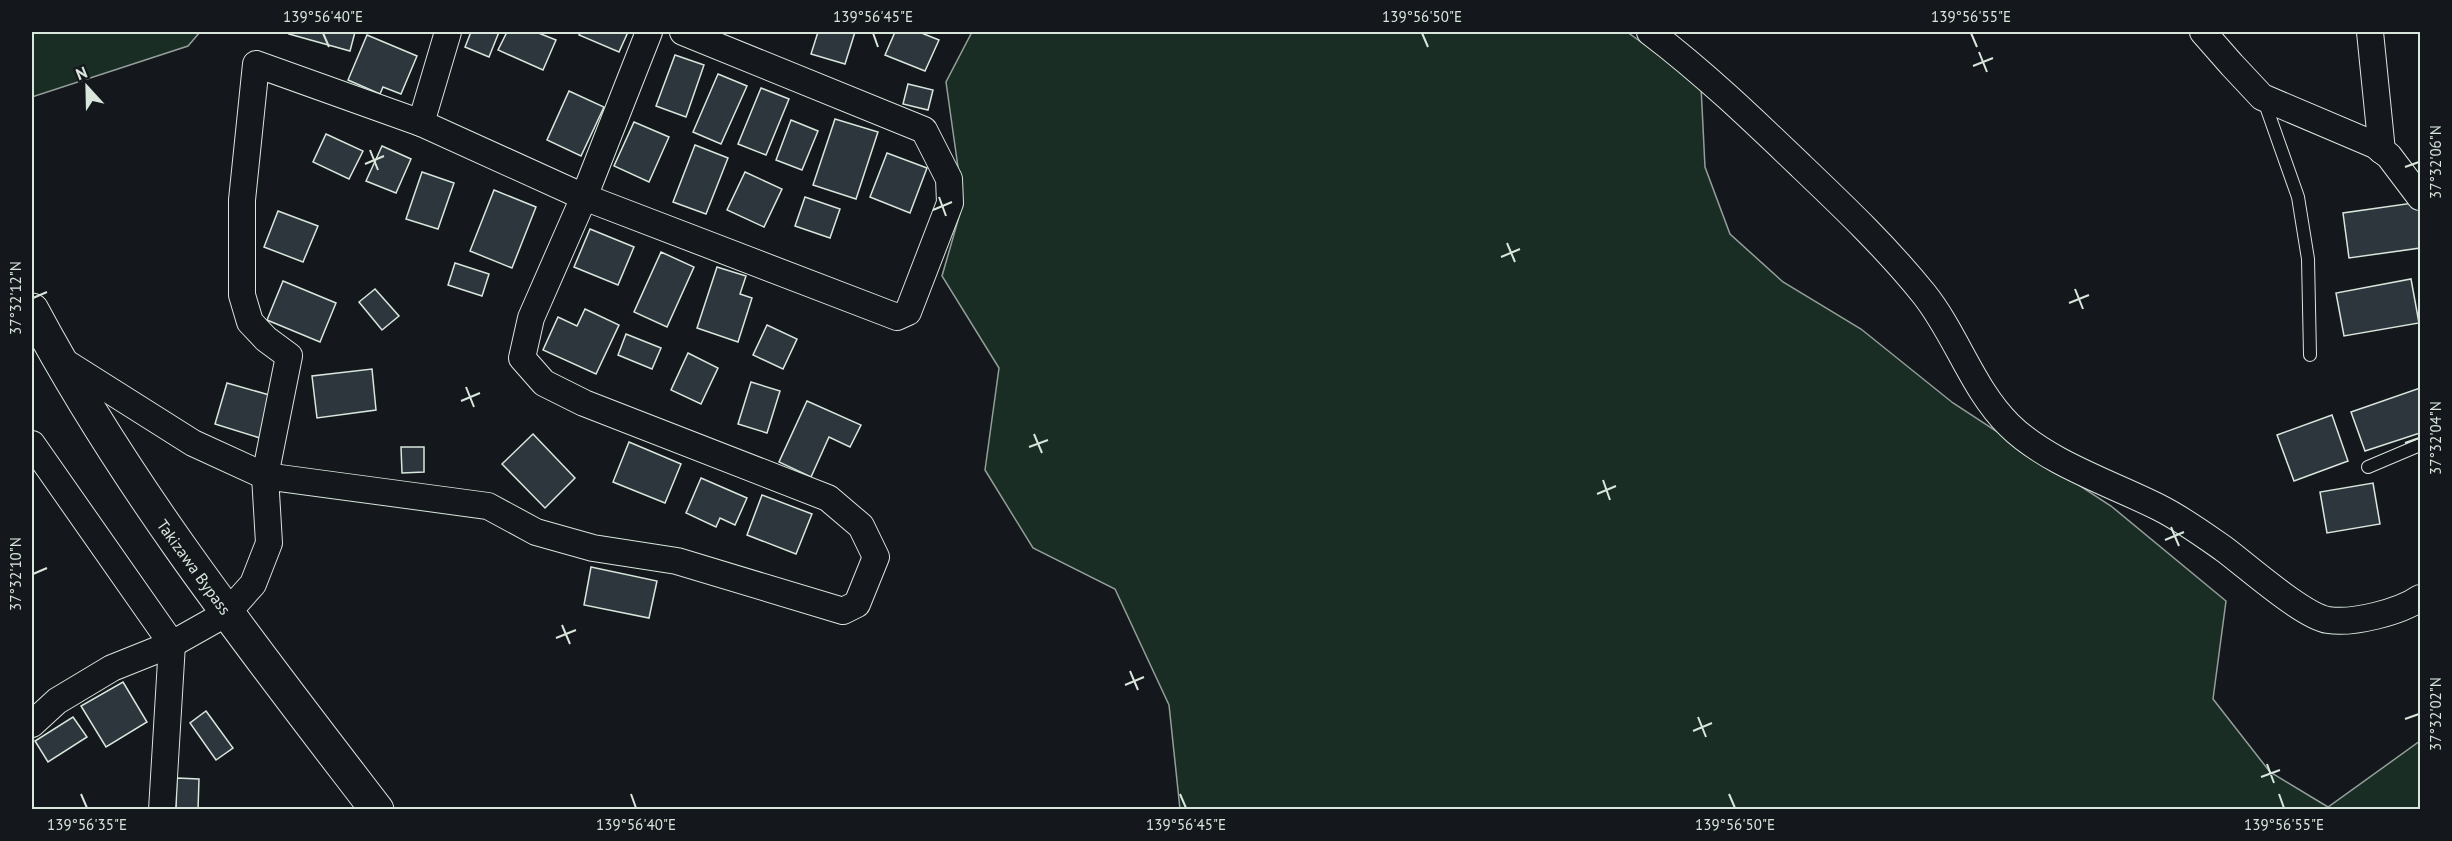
<svg xmlns="http://www.w3.org/2000/svg" width="2452" height="841" font-family="'PT Sans',sans-serif">
<style>
.green{fill:#1a2d24;stroke:#939e99;stroke-width:1.5}
.building{fill:#2c363c;stroke:#d8e6dc;stroke-width:1.5}
.lines{fill:none;stroke-linecap:round;stroke-linejoin:round}
.lane-casing{stroke:#d8e6dc;stroke-width:14}
.street-casing{stroke:#d8e6dc;stroke-width:28}
.highway-casing{stroke:#d8e6dc;stroke-width:35}
.lane{stroke:#14181c;stroke-width:12}
.street{stroke:#14181c;stroke-width:26}
.highway{stroke:#14181c;stroke-width:33}
.ticks{fill:none;stroke:#d8e6dc;stroke-width:2}
.labels{text-anchor:middle;dominant-baseline:central;stroke-width:4.5;stroke-linejoin:round;paint-order:stroke}
.street-label{font-size:16px;fill:#d8e6dc;stroke:#14181c}
.neatline{fill:none;stroke:#d8e6dc;stroke-width:2}
.ticks-label{font-size:15px;text-anchor:middle;fill:#d8e6dc}
</style>
<rect width="100%" height="100%" fill="#14181c"/>
<g class="green">
<path d="M 32,32 L 200,32 L 188,46 L 32,97 Z"/>
<path d="M 972,32 L 1627,32 L 1658,54 L 1700,66 L 1705,167 L 1730,234 L 1783,282 L 1861,329 L 1953,403 L 2111,506 L 2226,601 L 2213,699 L 2270,772 L 2328,807 L 2420,741 L 2420,809 L 1180,809 L 1169,705 L 1115,589 L 1033,548 L 985,470 L 999,368 L 942,276 L 963,203 L 946,82 Z"/>
</g>
<g class="building">
<path d="M 290,32 L 355,32 L 350,51 L 289,34 Z"/>
<path d="M 471,32 L 499,32 L 489,57 L 465,47 Z"/>
<path d="M 507,32 L 536,32 L 556,40 L 543,70 L 498,50 Z"/>
<path d="M 581,32 L 628,32 L 619,52 L 579,35 Z"/>
<path d="M 818,32 L 855,32 L 845,64 L 811,54 Z"/>
<path d="M 895,32 L 919,32 L 939,40 L 925,71 L 885,55 Z"/>
<path d="M 367,35 L 417,56 L 401,94 L 383,87 L 380,94 L 348,80 Z"/>
<path d="M 675,55 L 704,65 L 686,117 L 656,106 Z"/>
<path d="M 718,74 L 747,86 L 721,144 L 693,132 Z"/>
<path d="M 908,84 L 933,90 L 928,110 L 903,104 Z"/>
<path d="M 761,88 L 789,99 L 766,155 L 738,144 Z"/>
<path d="M 569,91 L 604,107 L 581,156 L 547,140 Z"/>
<path d="M 835,119 L 878,132 L 856,199 L 813,185 Z"/>
<path d="M 791,120 L 818,131 L 802,170 L 776,160 Z"/>
<path d="M 634,122 L 669,137 L 649,182 L 614,166 Z"/>
<path d="M 326,134 L 363,151 L 349,179 L 313,162 Z"/>
<path d="M 695,145 L 728,158 L 706,214 L 673,202 Z"/>
<path d="M 382,146 L 411,159 L 396,193 L 366,181 Z"/>
<path d="M 887,153 L 927,168 L 910,213 L 870,197 Z"/>
<path d="M 422,172 L 454,183 L 438,229 L 406,219 Z"/>
<path d="M 745,172 L 782,189 L 764,227 L 727,210 Z"/>
<path d="M 494,190 L 536,207 L 512,268 L 470,251 Z"/>
<path d="M 805,197 L 840,209 L 830,238 L 795,226 Z"/>
<path d="M 2420,202 L 2420,248 L 2349,258 L 2343,213 Z"/>
<path d="M 278,211 L 318,226 L 303,262 L 264,247 Z"/>
<path d="M 590,229 L 634,247 L 618,285 L 574,267 Z"/>
<path d="M 661,252 L 694,267 L 667,327 L 634,312 Z"/>
<path d="M 455,263 L 489,274 L 482,296 L 448,285 Z"/>
<path d="M 717,267 L 746,276 L 740,294 L 752,298 L 738,342 L 697,328 Z"/>
<path d="M 2411,279 L 2419,323 L 2344,336 L 2336,293 Z"/>
<path d="M 283,281 L 336,303 L 320,342 L 267,320 Z"/>
<path d="M 375,289 L 399,316 L 382,330 L 359,302 Z"/>
<path d="M 585,309 L 619,325 L 596,374 L 543,350 L 558,317 L 577,326 Z"/>
<path d="M 767,325 L 797,339 L 783,369 L 753,355 Z"/>
<path d="M 626,334 L 661,348 L 652,369 L 618,355 Z"/>
<path d="M 688,353 L 718,368 L 701,404 L 671,390 Z"/>
<path d="M 372,369 L 376,410 L 317,418 L 312,376 Z"/>
<path d="M 751,382 L 780,391 L 767,433 L 738,424 Z"/>
<path d="M 227,383 L 273,396 L 260,438 L 215,424 Z"/>
<path d="M 2420,388 L 2420,433 L 2365,451 L 2351,412 Z"/>
<path d="M 807,401 L 861,425 L 850,447 L 829,437 L 811,477 L 779,462 Z"/>
<path d="M 2332,415 L 2348,461 L 2294,481 L 2277,435 Z"/>
<path d="M 533,434 L 575,478 L 545,508 L 502,464 Z"/>
<path d="M 629,442 L 681,464 L 665,503 L 613,482 Z"/>
<path d="M 401,447 L 424,447 L 424,472 L 402,473 Z"/>
<path d="M 701,478 L 747,498 L 735,525 L 720,518 L 716,527 L 686,513 Z"/>
<path d="M 2373,483 L 2380,524 L 2327,533 L 2320,492 Z"/>
<path d="M 762,495 L 812,514 L 796,554 L 747,535 Z"/>
<path d="M 591,567 L 657,581 L 649,618 L 584,605 Z"/>
<path d="M 123,682 L 147,722 L 106,747 L 81,706 Z"/>
<path d="M 206,711 L 233,748 L 216,760 L 190,723 Z"/>
<path d="M 73,717 L 87,737 L 48,762 L 35,741 Z"/>
<path d="M 177,778 L 199,779 L 198,810 L 176,810 Z"/>
</g>
<g class="lines">
<g class="lane-casing">
<g id="lane">
<path d="M 2263,98 L 2298,197 L 2308,259 L 2310,355"/>
<path d="M 2368,467 L 2420,445"/>
</g>
</g>
<g class="street-casing">
<g id="street">
<path d="M 1650,32 C 1703,72 1753,120 1801,166 C 1844,207 1887,248 1924,294 C 1956,334 1973,390 2009,425 C 2047,463 2113,484 2160,508 C 2182,519 2204,535 2224,549 C 2247,566 2303,616 2328,620 C 2353,624 2400,612 2420,598"/>
<path d="M 2203,32 L 2232,65 L 2262,97 L 2375,145 L 2389,156 L 2420,197"/>
<path d="M 2370,32 L 2382,151"/>
<path d="M 421,123 L 448,32"/>
<path d="M 60,359 L 193,443 L 265,476 L 488,506 L 536,532 L 593,548 L 677,561 L 843,611 L 857,604 L 876,557 L 861,526 L 828,498 L 584,403 L 544,383 L 522,358 L 531,318 L 584,197 L 649,32"/>
<path d="M 32,444 L 172,644 L 162,810"/>
<path d="M 32,724 L 57,701 L 112,668 L 172,644 L 227,613 L 253,584 L 269,543 L 265,476 L 289,356 L 266,339 L 250,322 L 242,295 L 242,200 L 256,64 L 421,123 L 584,197 L 897,317 L 908,312 L 950,203 L 949,179 L 924,130 L 683,32"/>
</g>
</g>
<g class="highway-casing">
<path id="highway" d="M 32,310 C 128,490 253,648 377,810"/>
</g>
<use href="#lane" class="lane"/>
<use href="#street" class="street"/>
<use href="#highway" class="highway"/>
</g>
<path class="ticks" d="M 323,33 L 329,47M 873,33 L 878,47M 1422,33 L 1428,47M 1971,33 L 1977,47M 1979,52 L 1987,72M 1973,66 L 1993,58M 370,150 L 378,170M 365,164 L 384,156M 2405,167 L 2419,162M 939,197 L 946,216M 933,210 L 952,202M 1507,243 L 1515,262M 1501,257 L 1520,249M 2075,289 L 2083,309M 33,298 L 47,292M 2069,303 L 2089,295M 466,387 L 474,407M 461,401 L 480,393M 1034,434 L 1042,453M 2405,443 L 2419,438M 1029,447 L 1048,440M 1603,480 L 1610,500M 1597,494 L 1616,486M 2171,527 L 2179,546M 2165,540 L 2184,532M 33,574 L 47,568M 562,625 L 570,644M 556,638 L 576,630M 1130,671 L 1138,690M 1125,685 L 1144,677M 1698,717 L 1706,737M 2405,719 L 2419,714M 1693,731 L 1712,723M 2267,764 L 2274,783M 2261,777 L 2280,770M 81,794 L 87,808M 631,794 L 636,808M 1180,794 L 1186,808M 1729,794 L 1735,808M 2279,794 L 2284,808"/>
<g class="labels">
<g class="street-label">
<text transform="translate(194 567) rotate(54)">Takizawa Bypass</text>
</g>
</g>
<rect width="2452" height="841" fill="none" stroke="#14181c" stroke-width="66"/>
<g transform="translate(87 87) rotate(338)" stroke="#14181c" stroke-width="4.5" paint-order="stroke">
<path d="M0-4.5L10 22L0 15L-10 22Z" fill="#d8e6dc"/>
<text y="-9" font-size="16" font-weight="bold" text-anchor="middle" fill="#d8e6dc">N</text>
</g>
<rect x="33" y="33" width="2386" height="775" class="neatline"/>
<g class="ticks-label">
<text x="323" y="22">139°56'40"E</text>
<text x="873" y="22">139°56'45"E</text>
<text x="1422" y="22">139°56'50"E</text>
<text x="1971" y="22">139°56'55"E</text>
<text transform="translate(2436 162) rotate(-90)" y="5">37°32'06"N</text>
<text transform="translate(16 298) rotate(-90)" y="5">37°32'12"N</text>
<text transform="translate(2436 438) rotate(-90)" y="5">37°32'04"N</text>
<text transform="translate(16 574) rotate(-90)" y="5">37°32'10"N</text>
<text transform="translate(2436 714) rotate(-90)" y="5">37°32'02"N</text>
<text x="87" y="830">139°56'35"E</text>
<text x="636" y="830">139°56'40"E</text>
<text x="1186" y="830">139°56'45"E</text>
<text x="1735" y="830">139°56'50"E</text>
<text x="2284" y="830">139°56'55"E</text>
</g>
</svg>
